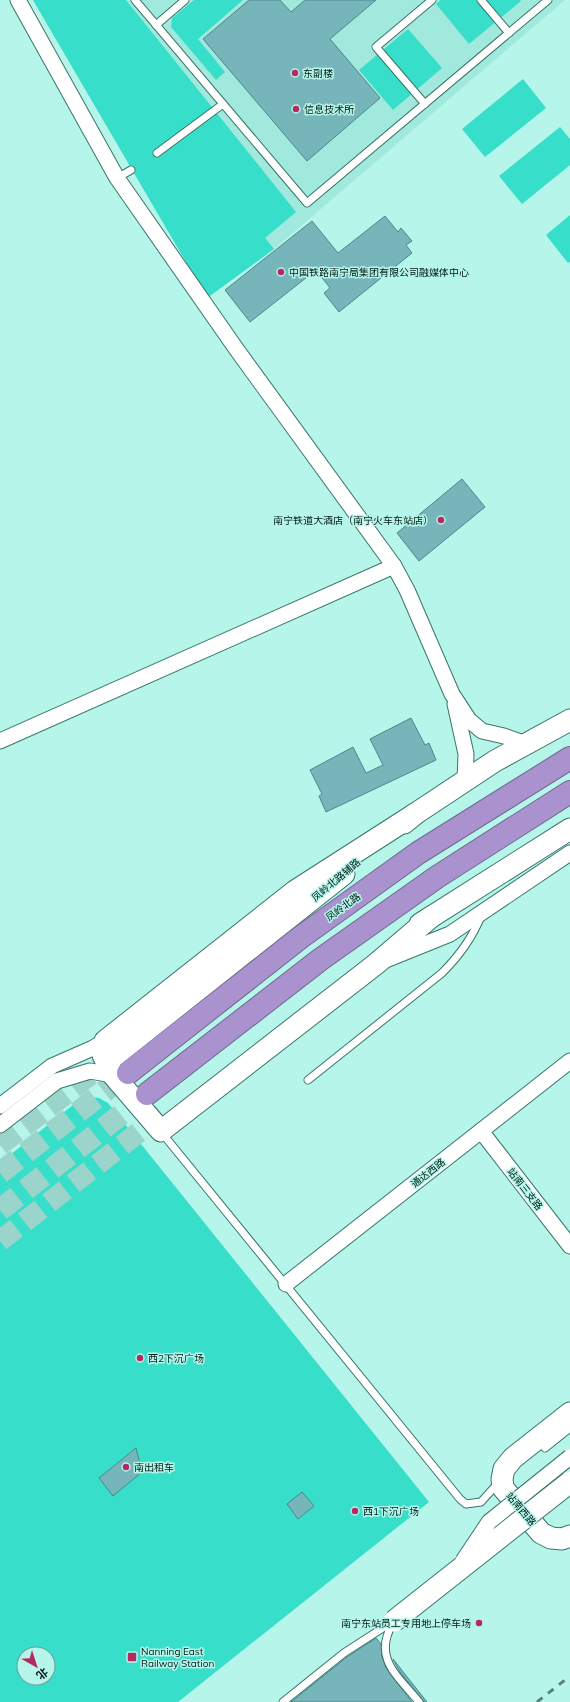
<svg xmlns="http://www.w3.org/2000/svg" width="570" height="1702" font-family="Mulish,'Noto Sans SC',sans-serif">
<style>
.built{fill:#a1e9dc}
.green{fill:#37dec9;fill-rule:evenodd}
.building{fill:#76b5ba;stroke:#49888d}
.lines{fill:none;stroke-linecap:round;stroke-linejoin:round}
.secondary-tunnel{stroke:#9bd4ca;stroke-width:21;stroke-dasharray:21 10;stroke-linecap:butt}
.highway-tunnel{stroke:#9bd4ca;stroke-width:22;stroke-dasharray:22 11;stroke-linecap:butt}
.lane-casing{stroke:#38756b;stroke-width:9}
.street-casing{stroke:#38756b;stroke-width:17}
.secondary-casing{stroke:#38756b;stroke-width:23}
.highway-casing{stroke:#6e688d;stroke-width:24}
.lane{stroke:#fff;stroke-width:7}
.street{stroke:#fff;stroke-width:15}
.secondary{stroke:#fff;stroke-width:21}
.highway{stroke:#a992ce;stroke-width:22}
.rail{stroke:#57827a;stroke-width:3;stroke-dasharray:7 7;stroke-linecap:butt}
.street-bridge-casing{stroke:#38756b;stroke-width:17;stroke-linecap:butt}
.secondary-bridge-casing{stroke:#38756b;stroke-width:23;stroke-linecap:butt}
.street-bridge{stroke:#fff;stroke-width:15}
.secondary-bridge{stroke:#fff;stroke-width:21}
.poi-dot{fill:#b52960;stroke:#b6f5ea;stroke-width:1.5}
.labels{text-anchor:middle;dominant-baseline:central;stroke-width:3;stroke-linejoin:round;paint-order:stroke}
.poi-label{font-size:10px;fill:#011915;stroke:#b6f5ea;text-anchor:start}
.street-label{font-size:10px;fill:#011915;stroke:#b6f5ea}
</style>
<rect width="100%" height="100%" fill="#b6f5ea"/>
<path class="built" d="M 33,0 L 565,0 L 274,249 L 207,298 Z"/>
<g class="green">
<path d="M 33,0 L 126,0 L 296,212 L 265,238 L 274,249 L 207,298 Z"/>
<path d="M 194,0 L 243,0 L 198,39 L 225,72 L 216,80 L 171,27 L 172,18 Z"/>
<path d="M 441,0 L 520,0 L 521,1 L 469,44 L 436,4 Z"/>
<path d="M 408,29 L 442,68 L 393,110 L 359,70 Z"/>
<path d="M 523,79 L 546,108 L 485,157 L 462,129 Z"/>
<path d="M 560,127 L 570,139 L 570,165 L 522,204 L 499,176 Z"/>
<path d="M 570,215 L 570,262 L 568,263 L 546,235 Z"/>
<path d="M 88,1097 L 99,1098 L 108,1103 L 429,1502 L 178,1702 L 0,1702 L 0,1163 L 78,1101 ZM 24,1654 L 48,1654 L 48,1678 L 24,1678 Z"/>
</g>
<g class="building">
<path d="M 249,0 L 280,0 L 291,12 L 305,0 L 376,0 L 330,39 L 380,98 L 307,161 L 203,39 Z"/>
<path d="M 385,216 L 398,232 L 401,228 L 412,241 L 406,245 L 412,253 L 339,312 L 324,293 L 330,288 L 316,270 L 250,322 L 225,290 L 312,221 L 338,253 Z"/>
<path d="M 462,479 L 485,507 L 419,561 L 397,533 Z"/>
<path d="M 411,718 L 425,745 L 429,743 L 436,760 L 326,812 L 319,796 L 322,794 L 310,770 L 353,747 L 366,773 L 383,765 L 370,739 Z"/>
<path d="M 136,1448 L 142,1472 L 113,1496 L 99,1478 Z"/>
<path d="M 302,1492 L 314,1506 L 298,1519 L 287,1504 Z"/>
<path d="M 376,1638 L 381,1644 L 382,1657 L 386,1668 L 412,1702 L 291,1702 L 347,1657 Z"/>
<path d="M 393,1659 L 427,1702 L 424,1702 L 400,1672 Z"/>
</g>
<g class="lines">
<g class="secondary-tunnel">
<path d="M 0,1145 L 103,1065"/>
<path d="M 0,1241 L 162,1114"/>
</g>
<g class="highway-tunnel">
<path d="M 0,1173 L 128,1073"/>
<path d="M 0,1210 L 147,1094"/>
</g>
<g class="lane-casing">
<g id="lane">
<path d="M 135,0 L 307,203 L 548,0"/>
<path d="M 481,0 L 509,33"/>
<path d="M 156,25 L 185,0"/>
<path d="M 425,104 L 376,47 L 432,0"/>
<path d="M 157,153 L 223,104"/>
<path d="M 117,178 L 131,170"/>
<path d="M 308,1080 L 442,973 C 459,956 472,939 481,916"/>
<path d="M 162,1133 L 460,1499 L 466,1504 L 481,1502 L 499,1482"/>
<path d="M 545,1448 L 570,1428"/>
<path d="M 393,1623 C 372,1658 398,1676 419,1702"/>
<path d="M 283,1702 L 344,1653 L 392,1622"/>
</g>
</g>
<g class="street-casing">
<g id="street">
<path d="M 18,0 L 117,178 L 237,350 L 394,566 L 407,590 L 452,694 L 469,720 L 482,731 L 504,736 L 526,744"/>
<path d="M 455,704 L 466,754 L 465,781"/>
<path d="M 0,741 L 394,566"/>
<path d="M 388,959 L 450,934 L 570,853"/>
<path d="M 0,1106 L 52,1066 L 93,1048 L 105,1041"/>
<path d="M 0,1125 L 57,1081 L 90,1071 L 113,1075"/>
<path d="M 481,1131 L 570,1246"/>
<path d="M 286,1284 L 570,1061"/>
</g>
</g>
<g class="secondary-casing">
<g id="secondary">
<path d="M 415,814 L 295,891 L 105,1041 L 103,1055 L 113,1075 L 161,1131 L 376,964 L 431,917"/>
<path d="M 404,823 L 415,814 L 495,761 L 570,720"/>
<path d="M 420,924 L 570,829"/>
<path d="M 113,1057 L 344,874"/>
<path d="M 570,1413 L 513,1458 L 504,1469 L 502,1479 L 503,1488 L 541,1533 L 551,1538 L 562,1539 L 570,1536"/>
</g>
</g>
<g class="highway-casing">
<g id="highway">
<path d="M 128,1073 L 301,937 L 418,853 L 570,758"/>
<path d="M 147,1094 L 321,959 L 437,877 L 570,792"/>
</g>
</g>
<use href="#lane" class="lane"/>
<use href="#street" class="street"/>
<use href="#secondary" class="secondary"/>
<use href="#highway" class="highway"/>
<path class="rail" d="M 537,1702 L 570,1676"/>
<g class="street-bridge-casing">
<path id="street-bridge" d="M 463,1561 L 489,1522 L 570,1457"/>
</g>
<g class="secondary-bridge-casing">
<path id="secondary-bridge" d="M 394,1621 L 570,1482"/>
</g>
<use href="#street-bridge" class="street-bridge"/>
<use href="#secondary-bridge" class="secondary-bridge"/>
</g>
<g class="poi-dot">
<circle cx="295" cy="73" r="4"/>
<circle cx="296" cy="109" r="4"/>
<circle cx="281" cy="272" r="4"/>
<circle cx="441" cy="520" r="4"/>
<circle cx="140" cy="1358" r="4"/>
<circle cx="126" cy="1467" r="4"/>
<circle cx="355" cy="1511" r="4"/>
<circle cx="479" cy="1623" r="4"/>
<rect x="127" y="1652" width="10" height="10" rx="2"/>
</g>
<g class="labels">
<g class="poi-label">
<text x="303" y="73">东副楼</text>
<text x="304" y="109">信息技术所</text>
<text x="289" y="272">中国铁路南宁局集团有限公司融媒体中心</text>
<text x="433" y="520" text-anchor="end">南宁铁道大酒店（南宁火车东站店）</text>
<text x="148" y="1358">西2下沉广场</text>
<text x="134" y="1467">南出租车</text>
<text x="363" y="1511">西1下沉广场</text>
<text x="471" y="1623" text-anchor="end">南宁东站员工专用地上停车场</text>
<text x="141" y="1651">Nanning East<tspan x="141" dy="12">Railway Station</tspan></text>
</g>
<g class="street-label">
<text transform="translate(336 880) rotate(-40)">凤岭北路辅路</text>
<text transform="translate(343 907) rotate(-36)">凤岭北路</text>
<text transform="translate(428 1173) rotate(-38)">通达西路</text>
<text transform="translate(525 1189) rotate(52)">站南三支路</text>
<text transform="translate(521 1509) rotate(50)">站南西路</text>
</g>
</g>
<g transform="translate(36 1666) rotate(141)"><circle r="19" fill="#b6f5ea" stroke="#6e9d95"/>
<path d="M0-3L7 15L0 10L-7 15Z" fill="#b52960"/>
<text y="-6" font-size="11" font-weight="bold" text-anchor="middle" fill="#011915">北</text>
</g>
</svg>
